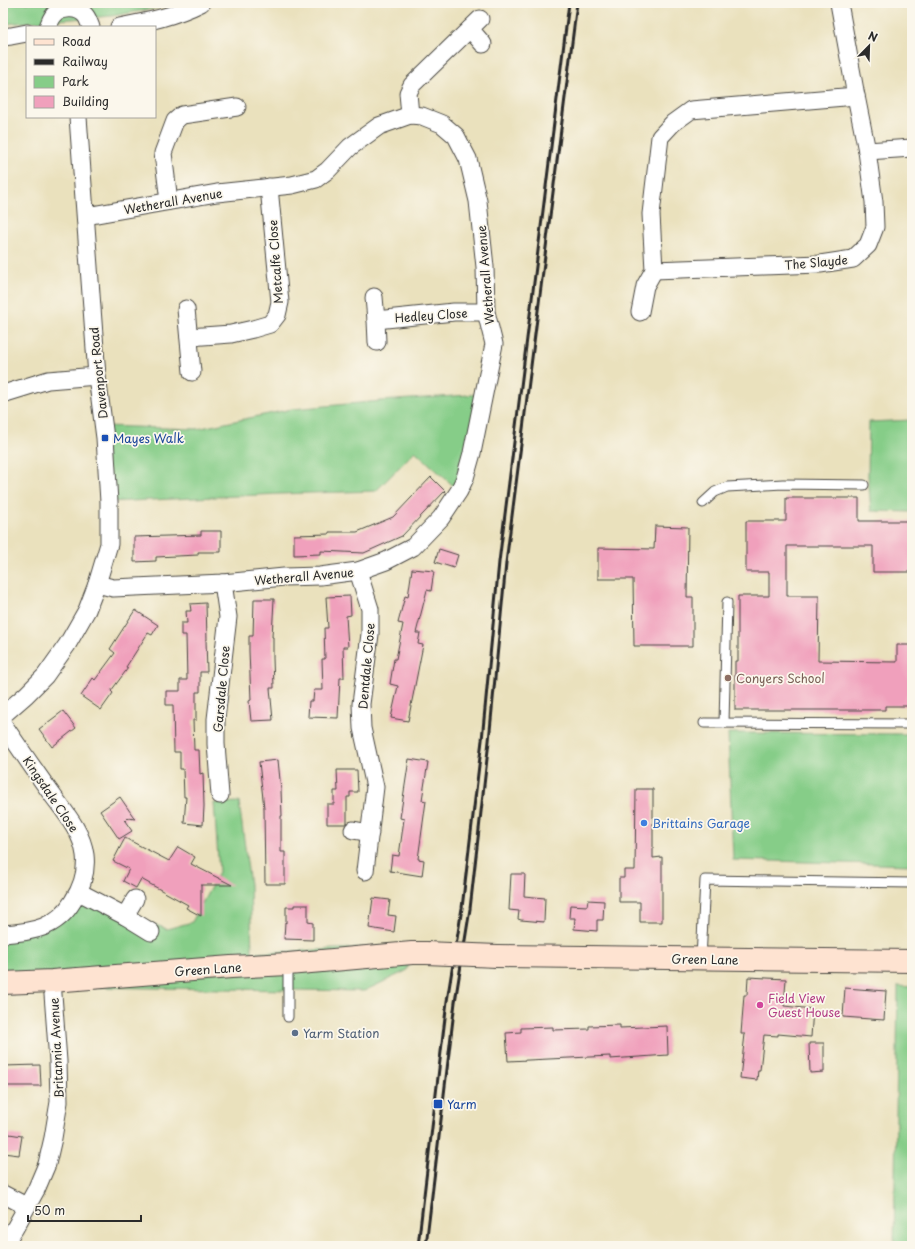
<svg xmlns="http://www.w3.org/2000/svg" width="915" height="1249" font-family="'Playpen Sans',sans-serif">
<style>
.green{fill:#86cd88;stroke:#587c5a}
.building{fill:#f0a0bc}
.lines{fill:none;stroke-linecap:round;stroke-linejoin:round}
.lane-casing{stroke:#484641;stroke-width:11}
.street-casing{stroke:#484641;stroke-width:19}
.secondary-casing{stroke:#484641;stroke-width:24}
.lane{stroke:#fff;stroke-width:9}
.street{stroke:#fff;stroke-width:17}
.secondary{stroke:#fee3d1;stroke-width:22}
.rail{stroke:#2b2b2b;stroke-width:3}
.secondary-bridge-casing{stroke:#484641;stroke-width:24;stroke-linecap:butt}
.secondary-bridge{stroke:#fee3d1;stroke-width:22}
.transit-dot{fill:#1a4fb4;stroke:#fbf7ec;stroke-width:1.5}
.education-dot{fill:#8d6e63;stroke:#fbf7ec;stroke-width:1.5}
.shop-dot{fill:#3f7fe0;stroke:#fbf7ec;stroke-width:1.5}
.hotel-dot{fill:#d1479c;stroke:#fbf7ec;stroke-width:1.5}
.service-dot{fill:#5c6f8a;stroke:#fbf7ec;stroke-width:1.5}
.labels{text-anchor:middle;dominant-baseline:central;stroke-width:3.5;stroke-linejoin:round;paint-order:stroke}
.street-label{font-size:12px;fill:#2b2b2b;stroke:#fbf7ec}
.transit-label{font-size:12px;fill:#164399;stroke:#fbf7ec;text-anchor:start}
.education-label{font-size:12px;fill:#785e54;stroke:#fbf7ec;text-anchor:start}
.shop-label{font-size:12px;fill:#366cbe;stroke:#fbf7ec;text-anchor:start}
.hotel-label{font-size:12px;fill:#b23c85;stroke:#fbf7ec;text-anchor:start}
.service-label{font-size:12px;fill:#4e5e75;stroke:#fbf7ec;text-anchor:start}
</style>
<rect width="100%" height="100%" fill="#fbf7ec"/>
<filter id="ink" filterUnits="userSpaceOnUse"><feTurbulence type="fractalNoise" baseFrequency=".025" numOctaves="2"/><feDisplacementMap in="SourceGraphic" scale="8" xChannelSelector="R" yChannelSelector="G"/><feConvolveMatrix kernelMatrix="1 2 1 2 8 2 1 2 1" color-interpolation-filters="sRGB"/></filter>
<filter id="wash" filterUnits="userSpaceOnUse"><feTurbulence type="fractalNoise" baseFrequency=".012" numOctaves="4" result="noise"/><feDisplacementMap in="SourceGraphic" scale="16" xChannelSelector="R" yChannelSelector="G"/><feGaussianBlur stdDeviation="0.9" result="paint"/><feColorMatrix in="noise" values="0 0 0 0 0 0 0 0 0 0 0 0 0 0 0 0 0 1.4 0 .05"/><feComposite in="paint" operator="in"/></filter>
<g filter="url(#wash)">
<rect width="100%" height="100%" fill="#eae1bd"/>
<g class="green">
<path d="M 3,3 L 179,3 L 175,5 L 112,16 L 3,24 Z"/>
<path d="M 483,394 L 459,491 L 415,451 L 376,491 L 279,494 L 109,502 L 103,426 L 197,429 L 292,409 L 381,401 Z"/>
<path d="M 912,420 L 912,512 L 871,511 L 868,476 L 869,422 Z"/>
<path d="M 728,733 L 912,734 L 912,865 L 733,860 Z"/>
<path d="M 239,802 L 250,885 L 252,953 L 418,945 L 406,971 L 364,991 L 3,986 L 3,928 L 28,926 L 82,899 L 167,929 L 192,922 L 219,872 L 214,803 Z"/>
<path d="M 898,986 L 912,987 L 912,1246 L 894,1246 Z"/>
</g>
<g id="blocks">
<g class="building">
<path d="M 431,477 L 445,491 L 402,536 L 364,553 L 321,551 L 321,554 L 294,555 L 294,535 L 329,534 L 329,532 L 357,532 L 393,517 Z"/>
<path d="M 786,498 L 859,498 L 859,521 L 912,521 L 912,572 L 873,572 L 873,546 L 787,546 L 787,596 L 819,596 L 818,661 L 897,662 L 897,645 L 912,645 L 912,706 L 885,706 L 885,710 L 735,710 L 735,661 L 738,661 L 738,596 L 769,596 L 769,572 L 746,572 L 746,521 L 786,521 Z"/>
<path d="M 655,526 L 688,527 L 687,597 L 693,597 L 693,646 L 634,646 L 633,579 L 598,579 L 598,548 L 654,549 Z"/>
<path d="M 201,531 L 221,531 L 221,552 L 198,552 L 198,555 L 156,557 L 156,561 L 134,562 L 134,537 L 201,535 Z"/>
<path d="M 439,549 L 458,555 L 454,568 L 435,562 Z"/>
<path d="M 412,569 L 434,571 L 431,591 L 427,590 L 416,633 L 420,633 L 418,644 L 423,645 L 408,721 L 391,718 L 398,686 L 390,684 L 394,659 L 396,659 L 403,624 L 398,623 L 405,596 L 408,597 Z"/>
<path d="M 350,596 L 351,615 L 346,616 L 348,647 L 343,647 L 344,678 L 340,678 L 338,718 L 308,717 L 309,701 L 313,701 L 314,690 L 323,690 L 322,659 L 325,659 L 324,628 L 328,628 L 326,597 Z"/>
<path d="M 254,599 L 274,599 L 272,637 L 273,637 L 273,658 L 274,688 L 270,688 L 273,720 L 251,721 L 249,701 L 251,700 L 249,651 L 249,636 L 253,636 Z"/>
<path d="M 206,603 L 207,640 L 206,640 L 207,672 L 200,672 L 200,692 L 196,692 L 196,720 L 193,720 L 194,750 L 199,750 L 200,774 L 203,773 L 204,806 L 203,825 L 184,823 L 186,797 L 184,797 L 183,769 L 180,769 L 180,752 L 174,752 L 173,705 L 166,705 L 166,691 L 180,691 L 180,680 L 187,680 L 186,635 L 181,635 L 181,623 L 187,623 L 186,611 L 191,611 L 190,604 Z"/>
<path d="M 135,610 L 158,625 L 152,635 L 148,633 L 126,667 L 128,668 L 111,691 L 113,693 L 101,710 L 81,696 L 93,678 L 95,680 L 115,653 L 110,649 Z"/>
<path d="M 63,711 L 76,728 L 52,747 L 39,729 Z"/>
<path d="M 409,759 L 428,762 L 422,800 L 426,801 L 418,859 L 424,860 L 422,876 L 390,871 L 392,855 L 399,856 L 404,819 L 400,818 Z"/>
<path d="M 278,760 L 281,790 L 282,816 L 281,816 L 281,852 L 285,852 L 285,884 L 265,884 L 264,808 L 259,762 Z"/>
<path d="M 337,770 L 357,770 L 358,792 L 350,792 L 350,797 L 347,797 L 347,823 L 345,824 L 327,824 L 327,804 L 334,804 L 334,791 L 338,791 Z"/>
<path d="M 636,789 L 653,789 L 653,858 L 662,857 L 662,922 L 640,922 L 640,902 L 619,902 L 619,878 L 624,878 L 624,870 L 635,870 Z"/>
<path d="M 120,797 L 135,819 L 128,818 L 125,821 L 132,831 L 119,839 L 100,811 Z"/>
<path d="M 125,838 L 169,861 L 178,847 L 195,857 L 191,864 L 232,885 L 201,885 L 201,916 L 186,908 L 188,905 L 141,879 L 136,888 L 123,881 L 129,869 L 113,861 Z"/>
<path d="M 511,874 L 525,874 L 524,896 L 545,898 L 544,922 L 521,920 L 518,919 L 519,911 L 509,910 Z"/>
<path d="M 373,898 L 390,900 L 388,915 L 396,916 L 394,932 L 369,928 Z"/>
<path d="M 588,900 L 604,901 L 603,920 L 597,920 L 597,931 L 574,929 L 575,918 L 569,918 L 570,905 L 587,906 Z"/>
<path d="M 294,905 L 308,905 L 308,922 L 313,923 L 313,940 L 284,939 L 285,922 L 286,923 L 286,907 L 294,907 Z"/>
<path d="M 748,977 L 786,979 L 784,1006 L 813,1009 L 811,1037 L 778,1034 L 778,1036 L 764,1035 L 760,1070 L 758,1070 L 757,1080 L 740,1078 L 745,1034 L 741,1034 L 744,995 L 747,995 Z"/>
<path d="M 845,988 L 886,991 L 884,1020 L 843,1017 Z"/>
<path d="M 620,1025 L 620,1028 L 667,1026 L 668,1055 L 610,1059 L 610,1056 L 508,1061 L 506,1033 L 521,1032 L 521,1028 L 553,1027 L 553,1030 L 589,1029 L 589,1026 Z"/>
<path d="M 809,1043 L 824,1043 L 824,1072 L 810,1073 Z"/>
<path d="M 40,1065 L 41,1086 L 3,1086 L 3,1066 Z"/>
<path d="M 3,1133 L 22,1136 L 19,1155 L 3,1153 Z"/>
</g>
</g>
</g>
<g filter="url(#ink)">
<use href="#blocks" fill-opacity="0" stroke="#484641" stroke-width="1"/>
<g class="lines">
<g class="lane-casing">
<g id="lane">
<path d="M 703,503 L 715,492 L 727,487 L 783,484 L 864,485"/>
<path d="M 704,723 L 912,724"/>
<path d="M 724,723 L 727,602"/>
<path d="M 701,959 L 705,880 L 912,883"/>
<path d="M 288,964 L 288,1017"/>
</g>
</g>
<g class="street-casing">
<g id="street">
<path d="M 48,27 C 50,22 51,17 56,13 C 64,7 78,7 85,15 C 88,18 89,23 91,27"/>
<path d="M 119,27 C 147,22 175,16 201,3"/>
<path d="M 470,29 L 483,44"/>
<path d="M 3,37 L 11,36 L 27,33"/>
<path d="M 410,115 L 408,93 L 412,85 L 480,19"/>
<path d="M 867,151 L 912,148"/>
<path d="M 169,201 L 163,153 L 175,121 L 182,115 L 237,107"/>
<path d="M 86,216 L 217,193 L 292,185 L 316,179 L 328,170 L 350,147 L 379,126 L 410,115 L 422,116 L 442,124 L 456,136 L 468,159 L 478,201 L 485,267 L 486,312 L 494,344 L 472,453 L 465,478 L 459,491 L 441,518 L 413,547 L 386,561 L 358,571 L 320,576 L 284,577 L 223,583 L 113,588 L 97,584"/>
<path d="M 654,270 L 820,264 L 853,259 L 868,245 L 875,227 L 874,202 L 867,151 L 856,96 L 839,3"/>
<path d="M 374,297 L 376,320 L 377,342"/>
<path d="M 186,309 L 192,372"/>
<path d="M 640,312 L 645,286 L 654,270 L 651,214 L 660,137 L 673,123 L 691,110 L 856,96"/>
<path d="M 376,320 L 454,312 L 486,312"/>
<path d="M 189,337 L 231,334 L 253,329 L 270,324 L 277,315 L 280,302 L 269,187"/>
<path d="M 3,394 L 48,380 L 97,376"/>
<path d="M 358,571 L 370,609 L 370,634 L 361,704 L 362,728 L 375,787 L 365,871"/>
<path d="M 3,715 L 26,695 L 45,676 L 67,645 L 87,610 L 97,584 L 109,544 L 109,502 L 105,438 L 97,376 L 78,117"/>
<path d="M 3,724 C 18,746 33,768 48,789 C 62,809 82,830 85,855 C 87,872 82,887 73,901 C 57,928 33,932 3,934"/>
<path d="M 220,795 L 216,744 L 216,719 L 228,617 L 223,583"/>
<path d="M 353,830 L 370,833"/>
<path d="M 79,892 L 125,916 L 151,932"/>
<path d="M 125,916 L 135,899"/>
<path d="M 3,1194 L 26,1206"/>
<path d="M 3,1246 L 15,1228 L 36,1190 L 47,1164 L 53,1138 L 59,1102 L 58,1061 L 52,981"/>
</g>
</g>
<g class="secondary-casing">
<g id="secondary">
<path d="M 497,956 L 912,961"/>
<path d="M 3,983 L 52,981 L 231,967 L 288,964 L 412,953 L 426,953"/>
</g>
</g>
<use href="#lane" class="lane"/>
<use href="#street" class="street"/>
<use href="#secondary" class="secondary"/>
<g class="rail">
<path d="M 418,1246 L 447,1001 L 462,908 L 482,740 L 499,562 L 569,3"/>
<path d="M 426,1246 L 455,1002 L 470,909 L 489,741 L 506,563 L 577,3"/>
</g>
<g class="secondary-bridge-casing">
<path id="secondary-bridge" d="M 426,953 L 497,956"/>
</g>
<use href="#secondary-bridge" class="secondary-bridge"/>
</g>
</g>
<g class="transit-dot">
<rect x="101" y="434" width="8" height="8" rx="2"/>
<rect x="433" y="1099" width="10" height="10" rx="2"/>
</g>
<circle class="education-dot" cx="728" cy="678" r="4"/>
<circle class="shop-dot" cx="644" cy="823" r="4"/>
<circle class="hotel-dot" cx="760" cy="1005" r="4"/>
<circle class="service-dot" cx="295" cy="1033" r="4"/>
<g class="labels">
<g class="street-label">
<text transform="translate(173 201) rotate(-10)">Wetherall Avenue</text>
<text transform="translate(275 262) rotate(-94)">Metcalfe Close</text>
<text transform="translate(816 262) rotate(-5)">The Slayde</text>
<text transform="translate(485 275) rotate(-95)">Wetherall Avenue</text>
<text transform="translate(431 315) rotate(-4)">Hedley Close</text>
<text transform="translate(98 373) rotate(-96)">Davenport Road</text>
<text transform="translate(304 576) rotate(-5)">Wetherall Avenue</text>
<text transform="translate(366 666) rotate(-85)">Dentdale Close</text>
<text transform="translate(221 689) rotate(-85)">Garsdale Close</text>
<text transform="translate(51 794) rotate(56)">Kingsdale Close</text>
<text transform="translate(705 959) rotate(1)">Green Lane</text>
<text transform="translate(208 969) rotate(-4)">Green Lane</text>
<text transform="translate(56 1048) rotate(-93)">Britannia Avenue</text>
</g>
<g class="transit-label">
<text x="113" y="438">Mayes Walk</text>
<text x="447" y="1104">Yarm</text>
</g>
<g class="education-label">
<text x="736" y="678">Conyers School</text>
</g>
<g class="shop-label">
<text x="652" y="823">Brittains Garage</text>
</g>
<g class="hotel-label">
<text x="768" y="998">Field View<tspan x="768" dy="14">Guest House</tspan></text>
</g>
<g class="service-label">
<text x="303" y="1033">Yarm Station</text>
</g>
</g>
<rect width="915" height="1249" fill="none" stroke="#fbf7ec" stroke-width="16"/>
<rect x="26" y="26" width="130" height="92" fill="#fbf7ec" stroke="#a8a59f"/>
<rect x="34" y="39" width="20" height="6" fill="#fee3d1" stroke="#a8a59f"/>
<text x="62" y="46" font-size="12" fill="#2b2b2b">Road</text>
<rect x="34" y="59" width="20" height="6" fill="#2b2b2b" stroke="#a8a59f"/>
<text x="62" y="66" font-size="12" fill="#2b2b2b">Railway</text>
<rect x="34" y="76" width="20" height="12" fill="#86cd88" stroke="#a8a59f"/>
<text x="62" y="86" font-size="12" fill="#2b2b2b">Park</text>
<rect x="34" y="96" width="20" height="12" fill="#f0a0bc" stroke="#a8a59f"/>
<text x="62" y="106" font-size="12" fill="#2b2b2b">Building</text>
<g transform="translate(869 46) rotate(23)" stroke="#fbf7ec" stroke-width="3" paint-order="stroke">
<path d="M0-3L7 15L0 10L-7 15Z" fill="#2b2b2b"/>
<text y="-6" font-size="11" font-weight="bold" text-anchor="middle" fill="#2b2b2b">N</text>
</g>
<path d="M28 1215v6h113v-6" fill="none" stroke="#2b2b2b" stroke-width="2"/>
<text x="34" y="1215" font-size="12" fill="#2b2b2b" stroke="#fbf7ec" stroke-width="3" paint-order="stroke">50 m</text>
</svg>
